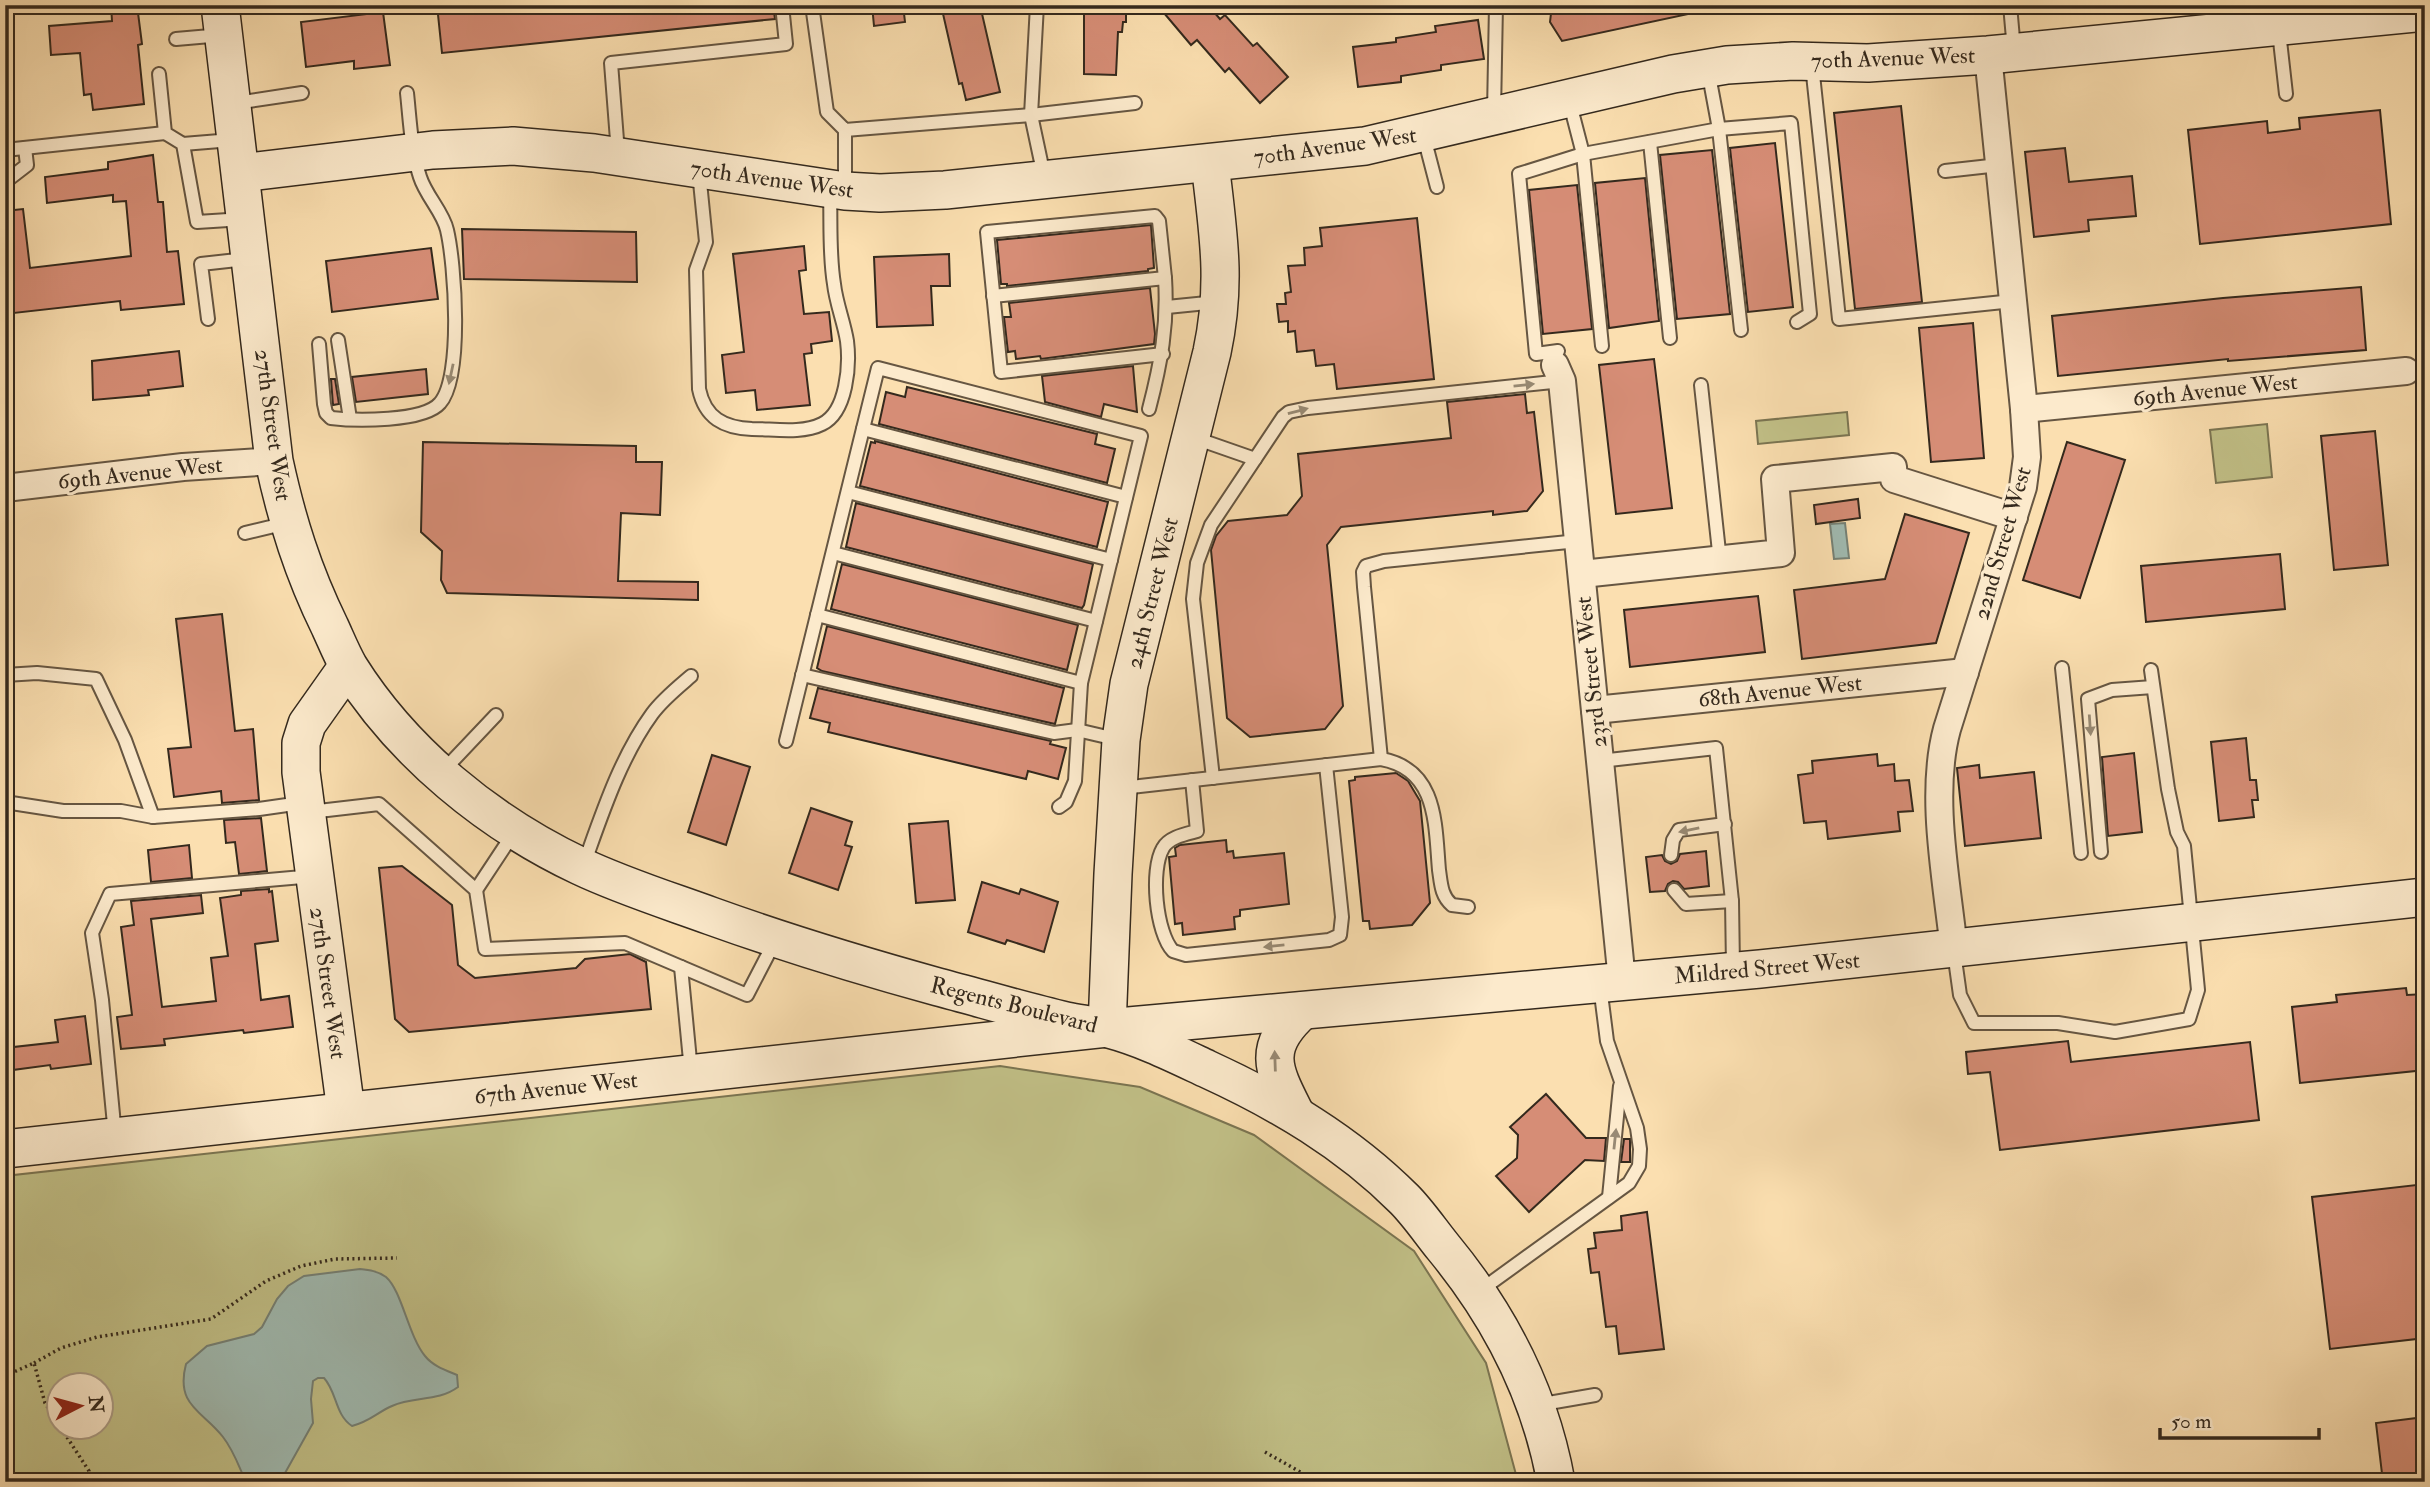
<svg xmlns="http://www.w3.org/2000/svg" width="2430" height="1487" font-family="'IM FELL Double Pica',serif">
<style>
.green{fill:#c2c188;stroke:#7b7552;stroke-width:2;fill-rule:evenodd}
.water{fill:#a0bbb2;stroke:#758176;stroke-width:2}
.building{fill:#d68d76;stroke:#34291d;stroke-width:2}
.lines{fill:none;stroke-linecap:round;stroke-linejoin:round}
.lane-casing{stroke:#665642;stroke-width:16}
.street-casing{stroke:#665642;stroke-width:30}
.secondary-casing{stroke:#34291d;stroke-width:40}
.path{stroke:#34291d;stroke-width:3.5;stroke-dasharray:2 3.5;stroke-linecap:butt}
.lane{stroke:#fceacc;stroke-width:12}
.street{stroke:#fceacc;stroke-width:26}
.secondary{stroke:#fceacc;stroke-width:37}
.oneway{fill:#988a74}
.labels{text-anchor:middle;dominant-baseline:central;stroke-width:6;stroke-linejoin:round;paint-order:stroke}
.street-label{font-size:23px;fill:#34291d;stroke:#fceacc}
</style>
<rect width="100%" height="100%" fill="#fbdfb0"/>
<filter id="stains"><feTurbulence type="fractalNoise" baseFrequency=".00286" numOctaves="4"/><feColorMatrix values="0 0 0 0 .2 0 0 0 0 .09 0 0 0 0 .02 0 0 0 .5 -.17"/></filter>
<radialGradient id="worn" r=".72"><stop offset=".6" stop-color="#630" stop-opacity="0"/><stop offset="1" stop-color="#630" stop-opacity=".3"/></radialGradient>
<g class="green">
<path d="M 1847,412 L 1849,435 L 1758,444 L 1756,421 Z"/>
<path d="M 2267,424 L 2272,477 L 2216,483 L 2210,430 Z"/>
<path d="M 1000,1066 L 1140,1087 L 1254,1135 L 1414,1251 L 1486,1363 L 1518,1482 L 5,1482 L 5,1176 ZM 60,1386 L 102,1386 L 102,1428 L 60,1428 Z"/>
</g>
<g class="water">
<path d="M 1845,523 L 1849,558 L 1834,559 L 1830,524 Z"/>
<path d="M 360,1269 C 369,1270 378,1271 386,1277 C 402,1291 408,1335 425,1356 C 433,1366 445,1370 457,1375 L 458,1387 C 438,1402 414,1396 392,1406 C 376,1413 371,1421 352,1426 C 335,1415 337,1392 324,1378 L 318,1378 L 313,1381 L 311,1399 L 313,1423 L 280,1482 L 246,1482 C 239,1467 234,1451 223,1437 C 203,1411 175,1406 186,1364 L 207,1346 L 254,1334 L 262,1327 L 277,1299 L 288,1286 L 304,1276 Z"/>
</g>
<g class="building">
<path d="M 111,5 L 137,5 L 142,44 L 138,45 L 144,104 L 93,110 L 91,94 L 84,95 L 80,53 L 51,55 L 49,26 L 112,21 Z"/>
<path d="M 437,5 L 473,5 L 473,9 L 508,5 L 773,5 L 775,19 L 442,53 Z"/>
<path d="M 872,5 L 903,5 L 905,22 L 874,26 Z"/>
<path d="M 941,5 L 980,5 L 1000,92 L 966,100 L 962,83 L 959,84 Z"/>
<path d="M 1084,5 L 1126,5 L 1126,22 L 1123,22 L 1122,32 L 1118,32 L 1116,75 L 1084,74 Z"/>
<path d="M 1173,5 L 1208,5 L 1220,19 L 1225,15 L 1253,46 L 1257,43 L 1288,77 L 1260,103 L 1229,68 L 1225,72 L 1197,40 L 1191,45 L 1164,13 Z"/>
<path d="M 1552,5 L 1693,5 L 1693,13 L 1562,41 L 1550,22 Z"/>
<path d="M 383,12 L 390,65 L 354,69 L 354,61 L 306,67 L 301,22 Z"/>
<path d="M 1478,20 L 1484,59 L 1441,65 L 1441,70 L 1401,76 L 1401,82 L 1358,87 L 1353,47 L 1396,42 L 1396,38 L 1436,32 L 1435,26 Z"/>
<path d="M 1901,106 L 1922,302 L 1855,309 L 1834,113 Z"/>
<path d="M 2380,110 L 2391,224 L 2200,244 L 2188,130 L 2267,121 L 2268,133 L 2300,129 L 2299,118 Z"/>
<path d="M 1775,143 L 1793,307 L 1748,312 L 1730,148 Z"/>
<path d="M 2065,148 L 2069,182 L 2132,176 L 2136,216 L 2088,220 L 2089,231 L 2034,237 L 2025,152 Z"/>
<path d="M 1712,150 L 1730,314 L 1677,319 L 1660,155 Z"/>
<path d="M 153,155 L 158,202 L 163,202 L 167,252 L 178,251 L 184,304 L 121,310 L 120,301 L 5,314 L 5,211 L 23,209 L 30,268 L 131,256 L 126,201 L 113,202 L 113,195 L 47,203 L 45,177 L 108,169 L 108,162 Z"/>
<path d="M 1645,178 L 1659,321 L 1609,328 L 1595,183 Z"/>
<path d="M 1577,185 L 1592,329 L 1543,334 L 1529,190 Z"/>
<path d="M 1417,218 L 1434,379 L 1337,389 L 1334,364 L 1316,366 L 1314,350 L 1297,352 L 1295,331 L 1288,332 L 1288,321 L 1279,322 L 1277,304 L 1286,304 L 1285,293 L 1291,292 L 1288,266 L 1305,265 L 1304,248 L 1322,246 L 1320,228 Z"/>
<path d="M 1151,225 L 1154,268 L 1148,269 L 1148,271 L 1007,286 L 1007,284 L 1001,284 L 997,240 Z"/>
<path d="M 462,229 L 636,232 L 637,282 L 464,279 Z"/>
<path d="M 804,246 L 806,270 L 799,271 L 804,314 L 829,312 L 832,341 L 811,344 L 812,353 L 804,354 L 810,405 L 757,410 L 755,390 L 726,393 L 722,355 L 744,352 L 733,254 Z"/>
<path d="M 431,248 L 438,299 L 332,312 L 326,261 Z"/>
<path d="M 949,254 L 950,286 L 931,286 L 933,325 L 877,327 L 874,257 Z"/>
<path d="M 2361,287 L 2366,350 L 2228,361 L 2228,359 L 2058,376 L 2052,316 L 2223,298 Z"/>
<path d="M 1150,288 L 1155,334 L 1154,344 L 1041,359 L 1040,356 L 1016,359 L 1015,351 L 1008,352 L 1004,317 L 1011,317 L 1009,303 Z"/>
<path d="M 1973,323 L 1984,458 L 1931,462 L 1919,328 Z"/>
<path d="M 179,351 L 183,386 L 148,390 L 149,395 L 93,400 L 92,361 Z"/>
<path d="M 1654,359 L 1672,508 L 1616,514 L 1599,365 Z"/>
<path d="M 1133,366 L 1137,412 L 1104,404 L 1101,417 L 1045,402 L 1042,376 Z"/>
<path d="M 426,369 L 428,394 L 356,402 L 352,377 Z"/>
<path d="M 331,379 L 335,379 L 339,404 L 333,405 Z"/>
<path d="M 907,387 L 1097,434 L 1095,444 L 1115,449 L 1107,483 L 879,424 L 886,392 L 905,397 Z"/>
<path d="M 1525,394 L 1527,413 L 1534,412 L 1543,491 L 1527,511 L 1493,515 L 1493,511 L 1341,527 L 1327,545 L 1343,706 L 1325,729 L 1250,737 L 1227,718 L 1211,550 L 1216,536 L 1228,521 L 1287,515 L 1302,496 L 1298,454 L 1451,438 L 1447,402 Z"/>
<path d="M 2375,431 L 2388,565 L 2334,570 L 2321,436 Z"/>
<path d="M 875,441 L 1108,502 L 1097,547 L 860,486 L 871,442 L 875,443 Z"/>
<path d="M 423,442 L 636,446 L 636,462 L 662,462 L 660,515 L 621,513 L 618,581 L 698,582 L 698,600 L 447,593 L 441,580 L 442,551 L 421,532 Z"/>
<path d="M 2067,442 L 2125,460 L 2080,598 L 2023,580 Z"/>
<path d="M 1858,499 L 1860,518 L 1816,524 L 1814,505 Z"/>
<path d="M 856,503 L 1093,564 L 1084,605 L 1082,608 L 846,547 Z"/>
<path d="M 1905,514 L 1969,533 L 1936,643 L 1802,659 L 1794,590 L 1885,579 Z"/>
<path d="M 2280,554 L 2285,609 L 2146,622 L 2141,566 Z"/>
<path d="M 842,564 L 1078,625 L 1067,670 L 831,609 Z"/>
<path d="M 1758,596 L 1765,652 L 1630,667 L 1624,610 Z"/>
<path d="M 222,614 L 235,731 L 253,729 L 259,800 L 222,803 L 221,791 L 174,797 L 168,749 L 191,747 L 176,619 Z"/>
<path d="M 827,626 L 1064,688 L 1055,724 L 822,671 L 817,668 Z"/>
<path d="M 818,688 L 1051,741 L 1050,744 L 1066,748 L 1058,779 L 1028,771 L 1026,779 L 828,732 L 830,723 L 810,718 Z"/>
<path d="M 2246,738 L 2250,780 L 2256,780 L 2258,800 L 2252,800 L 2254,817 L 2219,821 L 2211,742 Z"/>
<path d="M 2134,753 L 2142,832 L 2108,836 L 2102,757 Z"/>
<path d="M 1877,754 L 1878,766 L 1894,764 L 1895,781 L 1909,780 L 1913,811 L 1898,812 L 1900,831 L 1828,839 L 1826,821 L 1804,823 L 1798,775 L 1813,773 L 1812,761 Z"/>
<path d="M 712,755 L 750,767 L 726,845 L 688,832 Z"/>
<path d="M 1979,765 L 1980,778 L 2034,772 L 2041,838 L 1965,846 L 1957,768 Z"/>
<path d="M 1396,773 L 1408,781 L 1420,801 L 1430,903 L 1412,925 L 1370,929 L 1369,921 L 1363,921 L 1349,781 L 1355,780 L 1355,777 Z"/>
<path d="M 811,808 L 852,822 L 845,845 L 852,847 L 838,890 L 789,873 Z"/>
<path d="M 261,818 L 267,871 L 239,874 L 235,842 L 226,843 L 224,820 Z"/>
<path d="M 948,821 L 955,900 L 916,903 L 909,824 Z"/>
<path d="M 1226,840 L 1227,852 L 1233,851 L 1234,858 L 1284,853 L 1289,904 L 1240,910 L 1240,916 L 1234,917 L 1235,929 L 1183,935 L 1182,923 L 1175,924 L 1169,857 L 1176,856 L 1175,848 L 1180,845 Z"/>
<path d="M 189,845 L 192,878 L 151,882 L 148,850 Z"/>
<path d="M 1706,851 L 1709,886 L 1684,889 L 1678,882 L 1673,881 L 1668,884 L 1665,891 L 1650,892 L 1646,857 L 1662,855 L 1665,861 L 1671,864 L 1677,861 L 1680,854 Z"/>
<path d="M 402,866 L 452,905 L 458,965 L 475,978 L 576,968 L 585,959 L 630,954 L 646,962 L 651,1009 L 409,1032 L 395,1019 L 379,868 Z"/>
<path d="M 982,882 L 1019,894 L 1021,889 L 1058,902 L 1044,952 L 1007,940 L 1005,944 L 968,932 Z"/>
<path d="M 269,889 L 269,892 L 272,891 L 278,941 L 255,944 L 261,1000 L 289,996 L 293,1027 L 244,1033 L 243,1030 L 164,1039 L 165,1045 L 121,1049 L 117,1017 L 132,1015 L 121,927 L 134,925 L 131,901 L 201,895 L 203,913 L 151,919 L 162,1007 L 216,1001 L 211,958 L 228,956 L 220,898 L 241,895 L 241,891 Z"/>
<path d="M 2406,988 L 2407,995 L 2425,994 L 2425,1070 L 2300,1083 L 2292,1007 L 2337,1002 L 2336,995 Z"/>
<path d="M 85,1016 L 91,1064 L 51,1069 L 50,1065 L 5,1071 L 5,1048 L 58,1042 L 55,1020 Z"/>
<path d="M 2068,1041 L 2071,1062 L 2250,1042 L 2259,1120 L 2000,1150 L 1990,1072 L 1968,1074 L 1966,1052 Z"/>
<path d="M 1546,1094 L 1586,1138 L 1606,1138 L 1604,1161 L 1585,1160 L 1529,1212 L 1496,1176 L 1517,1158 L 1518,1135 L 1510,1127 Z"/>
<path d="M 1624,1139 L 1630,1139 L 1630,1162 L 1621,1162 Z"/>
<path d="M 2425,1184 L 2425,1338 L 2330,1349 L 2312,1197 Z"/>
<path d="M 1647,1212 L 1664,1349 L 1619,1354 L 1616,1326 L 1606,1327 L 1599,1272 L 1591,1273 L 1588,1249 L 1596,1248 L 1594,1233 L 1622,1230 L 1621,1216 Z"/>
<path d="M 2425,1417 L 2425,1482 L 2383,1482 L 2376,1423 Z"/>
</g>
<g class="lines">
<g class="lane-casing">
<g id="lane">
<path d="M 812,5 L 827,112 L 845,130 L 1031,115 L 1135,103"/>
<path d="M 1037,5 L 1031,115 L 1044,176"/>
<path d="M 2010,5 L 2014,50"/>
<path d="M 2276,5 L 2286,94"/>
<path d="M 176,39 L 222,35"/>
<path d="M 1812,65 L 1839,319 L 2013,301"/>
<path d="M 1708,70 L 1719,129 L 1741,330"/>
<path d="M 159,74 L 165,133 L 183,144 L 197,222 L 244,219"/>
<path d="M 1569,100 L 1583,154 L 1719,129 L 1791,123 L 1810,314 L 1797,322"/>
<path d="M 236,103 L 302,93"/>
<path d="M 1494,112 L 1496,5"/>
<path d="M 845,130 L 845,186"/>
<path d="M 1424,137 L 1437,187"/>
<path d="M 1650,142 L 1670,338"/>
<path d="M 183,144 L 232,140"/>
<path d="M 5,150 L 165,133"/>
<path d="M 618,153 L 611,63 L 786,44 L 782,5"/>
<path d="M 1945,171 L 1999,165"/>
<path d="M 699,172 L 706,242 L 696,270 L 699,389 C 705,418 724,428 752,429 C 774,429 802,434 822,424 C 847,412 850,365 847,341 C 844,322 836,303 834,284 C 829,254 831,223 830,193"/>
<path d="M 5,182 L 27,165 L 25,148"/>
<path d="M 993,296 L 1165,278 C 1168,325 1161,363 1149,409"/>
<path d="M 1167,307 L 1217,302"/>
<path d="M 208,319 L 201,264 L 246,259"/>
<path d="M 338,340 L 350,419"/>
<path d="M 319,344 L 324,404 L 326,413 L 331,418 C 355,421 424,422 440,403 C 463,377 455,264 447,230 C 443,212 426,196 420,177 C 411,150 410,121 407,93"/>
<path d="M 1558,351 L 1536,354 L 1519,174 L 1583,154 L 1602,346"/>
<path d="M 1163,354 L 1001,372 L 987,232 L 1155,216 L 1159,221 L 1165,278"/>
<path d="M 1701,385 L 1720,561"/>
<path d="M 863,429 L 1126,497"/>
<path d="M 1192,437 L 1255,459"/>
<path d="M 848,492 L 1111,560"/>
<path d="M 245,533 L 287,523"/>
<path d="M 833,553 L 1096,621"/>
<path d="M 817,615 L 1081,683"/>
<path d="M 2062,668 L 2081,853"/>
<path d="M 5,675 L 37,673 L 96,679 L 125,740 L 153,817"/>
<path d="M 802,675 L 1054,733 L 1077,730 L 1120,740"/>
<path d="M 786,741 L 878,368 L 1141,436 L 1081,683 L 1075,781 L 1066,802 L 1059,807"/>
<path d="M 1381,759 L 1364,587 L 1363,572 L 1366,566 L 1384,561 L 1578,541"/>
<path d="M 1600,761 L 1716,748 L 1732,901 L 1733,967"/>
<path d="M 443,771 L 496,715"/>
<path d="M 1213,778 L 1193,599 L 1197,563 L 1211,525 L 1283,417 L 1289,412 L 1308,408 L 1562,381"/>
<path d="M 1192,780 L 1197,831 C 1186,834 1169,837 1163,848 C 1150,870 1156,933 1173,951 L 1186,955 L 1329,940 L 1340,935 L 1342,917 L 1326,765"/>
<path d="M 1122,788 L 1381,759 C 1438,769 1435,825 1439,870 C 1441,883 1441,896 1452,905 L 1468,907"/>
<path d="M 5,802 L 63,811 L 121,811 L 153,817 L 259,809 L 301,803"/>
<path d="M 310,812 L 379,804 L 476,890 L 485,949 L 625,943 L 747,995 L 775,941"/>
<path d="M 2101,852 L 2088,699 L 2112,690 L 2153,687"/>
<path d="M 1671,855 L 1673,840 L 1679,830 L 1725,824"/>
<path d="M 584,864 C 602,814 620,758 652,714 C 662,700 677,688 691,676"/>
<path d="M 476,890 L 513,834"/>
<path d="M 1674,890 L 1686,904 L 1732,901"/>
<path d="M 1954,952 L 1960,995 L 1974,1023 L 2058,1023 L 2115,1032 L 2189,1019 L 2198,990 L 2184,846 L 2177,832 L 2168,789 L 2151,670"/>
<path d="M 681,967 L 691,1071"/>
<path d="M 115,1135 L 102,1000 L 92,933 L 110,894 L 314,876"/>
<path d="M 1609,1197 L 1620,1086"/>
<path d="M 1481,1290 L 1629,1183 L 1639,1166 L 1640,1149 L 1637,1128 L 1607,1041 L 1600,986"/>
<path d="M 1537,1405 L 1595,1395"/>
</g>
</g>
<g class="street-casing">
<g id="street">
<path d="M 1555,365 L 1562,381 L 1622,981"/>
<path d="M 2024,409 L 2406,371"/>
<path d="M 5,488 L 183,467 L 274,461"/>
<path d="M 1582,574 L 1781,553 L 1775,479 L 1893,467 L 1894,479 L 2014,517"/>
<path d="M 1595,710 L 1965,672"/>
<path d="M 1954,950 C 1947,882 1929,795 1947,729 L 2023,487 L 2027,457 L 2024,409 L 1988,55"/>
</g>
</g>
<g class="secondary-casing">
<g id="secondary">
<path d="M 220,5 L 274,461 C 287,521 303,572 330,627 C 336,640 342,655 349,667 C 403,753 489,823 580,866 C 622,886 667,900 711,916 C 786,943 862,966 938,987 C 980,998 1023,1011 1066,1021 C 1080,1024 1095,1025 1109,1029 C 1143,1038 1175,1054 1207,1069 C 1279,1102 1347,1142 1404,1199 C 1418,1213 1430,1231 1443,1247 C 1500,1316 1540,1393 1556,1482"/>
<path d="M 241,173 L 433,150 L 513,146 L 594,153 L 845,191 L 880,193 L 945,190 L 1365,146 L 1673,74 L 1727,65 L 1793,61 L 1868,63 L 1988,55 L 2425,12"/>
<path d="M 1107,1028 L 1113,874 L 1121,740 L 1129,684 L 1212,352 C 1227,282 1218,233 1210,163"/>
<path d="M 346,1111 L 301,772 L 301,743 L 307,724 L 348,666"/>
<path d="M 1296,1115 C 1274,1071 1260,1049 1302,1011"/>
<path d="M 5,1149 L 1107,1028 L 1760,969 L 2425,897"/>
</g>
</g>
<g class="path">
<path d="M 34,1363 L 61,1348 L 97,1337 L 211,1319 L 266,1281 L 301,1266 L 335,1259 L 397,1258"/>
<path d="M 5,1376 L 34,1363 L 45,1403 L 60,1426"/>
<path d="M 61,1428 L 89,1471 L 88,1482"/>
<path d="M 1265,1452 L 1311,1478 L 1312,1482"/>
</g>
<use href="#lane" class="lane"/>
<use href="#street" class="street"/>
<use href="#secondary" class="secondary"/>
</g>
<defs><path id="oneway-solid" d="M-6-.8H1V-3.2L6.5 0L1 3.2V.8H-6Z" transform="scale(1.75)"/></defs>
<g class="oneway">
<use href="#oneway-solid" transform="translate(451 374) rotate(102)"/>
<use href="#oneway-solid" transform="translate(1524 385) rotate(-6)"/>
<use href="#oneway-solid" transform="translate(1298 411) rotate(-15)"/>
<use href="#oneway-solid" transform="translate(2090 725) rotate(86)"/>
<use href="#oneway-solid" transform="translate(1689 830) rotate(168)"/>
<use href="#oneway-solid" transform="translate(1274 946) rotate(174)"/>
<use href="#oneway-solid" transform="translate(1275 1061) rotate(-92)"/>
<use href="#oneway-solid" transform="translate(1615 1139) rotate(-84)"/>
</g>
<g class="labels">
<g class="street-label">
<text transform="translate(1893 58) rotate(-2)">70th Avenue West</text>
<text transform="translate(1335 146) rotate(-8)">70th Avenue West</text>
<text transform="translate(772 179) rotate(8)">70th Avenue West</text>
<text transform="translate(2215 390) rotate(-6)">69th Avenue West</text>
<text transform="translate(273 425) rotate(82)">27th Street West</text>
<text transform="translate(140 473) rotate(-6)">69th Avenue West</text>
<text transform="translate(2002 543) rotate(-74)">22nd Street West</text>
<text transform="translate(1152 593) rotate(-76)">24th Street West</text>
<text transform="translate(1591 672) rotate(-96)">23rd Street West</text>
<text transform="translate(1780 691) rotate(-6)">68th Avenue West</text>
<text transform="translate(1767 968) rotate(-5)">Mildred Street West</text>
<text transform="translate(328 983) rotate(82)">27th Street West</text>
<text transform="translate(1014 1005) rotate(14)">Regents Boulevard</text>
<text transform="translate(556 1088) rotate(-6)">67th Avenue West</text>
</g>
</g>
<rect width="2430" height="1487" fill="none" stroke="#fbdfb0" stroke-width="28"/>
<rect x="7" y="7" width="2416" height="1473" fill="none" stroke="#34291d" stroke-width="3.5"/>
<rect x="14" y="14" width="2402" height="1459" fill="none" stroke="#34291d" stroke-width="2"/>
<g transform="translate(80 1406) rotate(84)"><circle r="33" fill="#fceacc" stroke="#ac9d86" stroke-width="2"/>
<path d="M0-5L12 26L0 18L-12 26Z" fill="#8f2418"/>
<text y="-10" font-size="19" font-weight="bold" text-anchor="middle" fill="#34291d">N</text>
</g>
<path d="M2160 1428v10h159v-10" fill="none" stroke="#34291d" stroke-width="3.5"/>
<text x="2171" y="1428" font-size="21" fill="#34291d" stroke="#fceacc" stroke-width="5" paint-order="stroke">50 m</text>
<rect width="100%" height="100%" filter="url(#stains)"/>
<rect width="100%" height="100%" fill="url(#worn)"/>
</svg>
